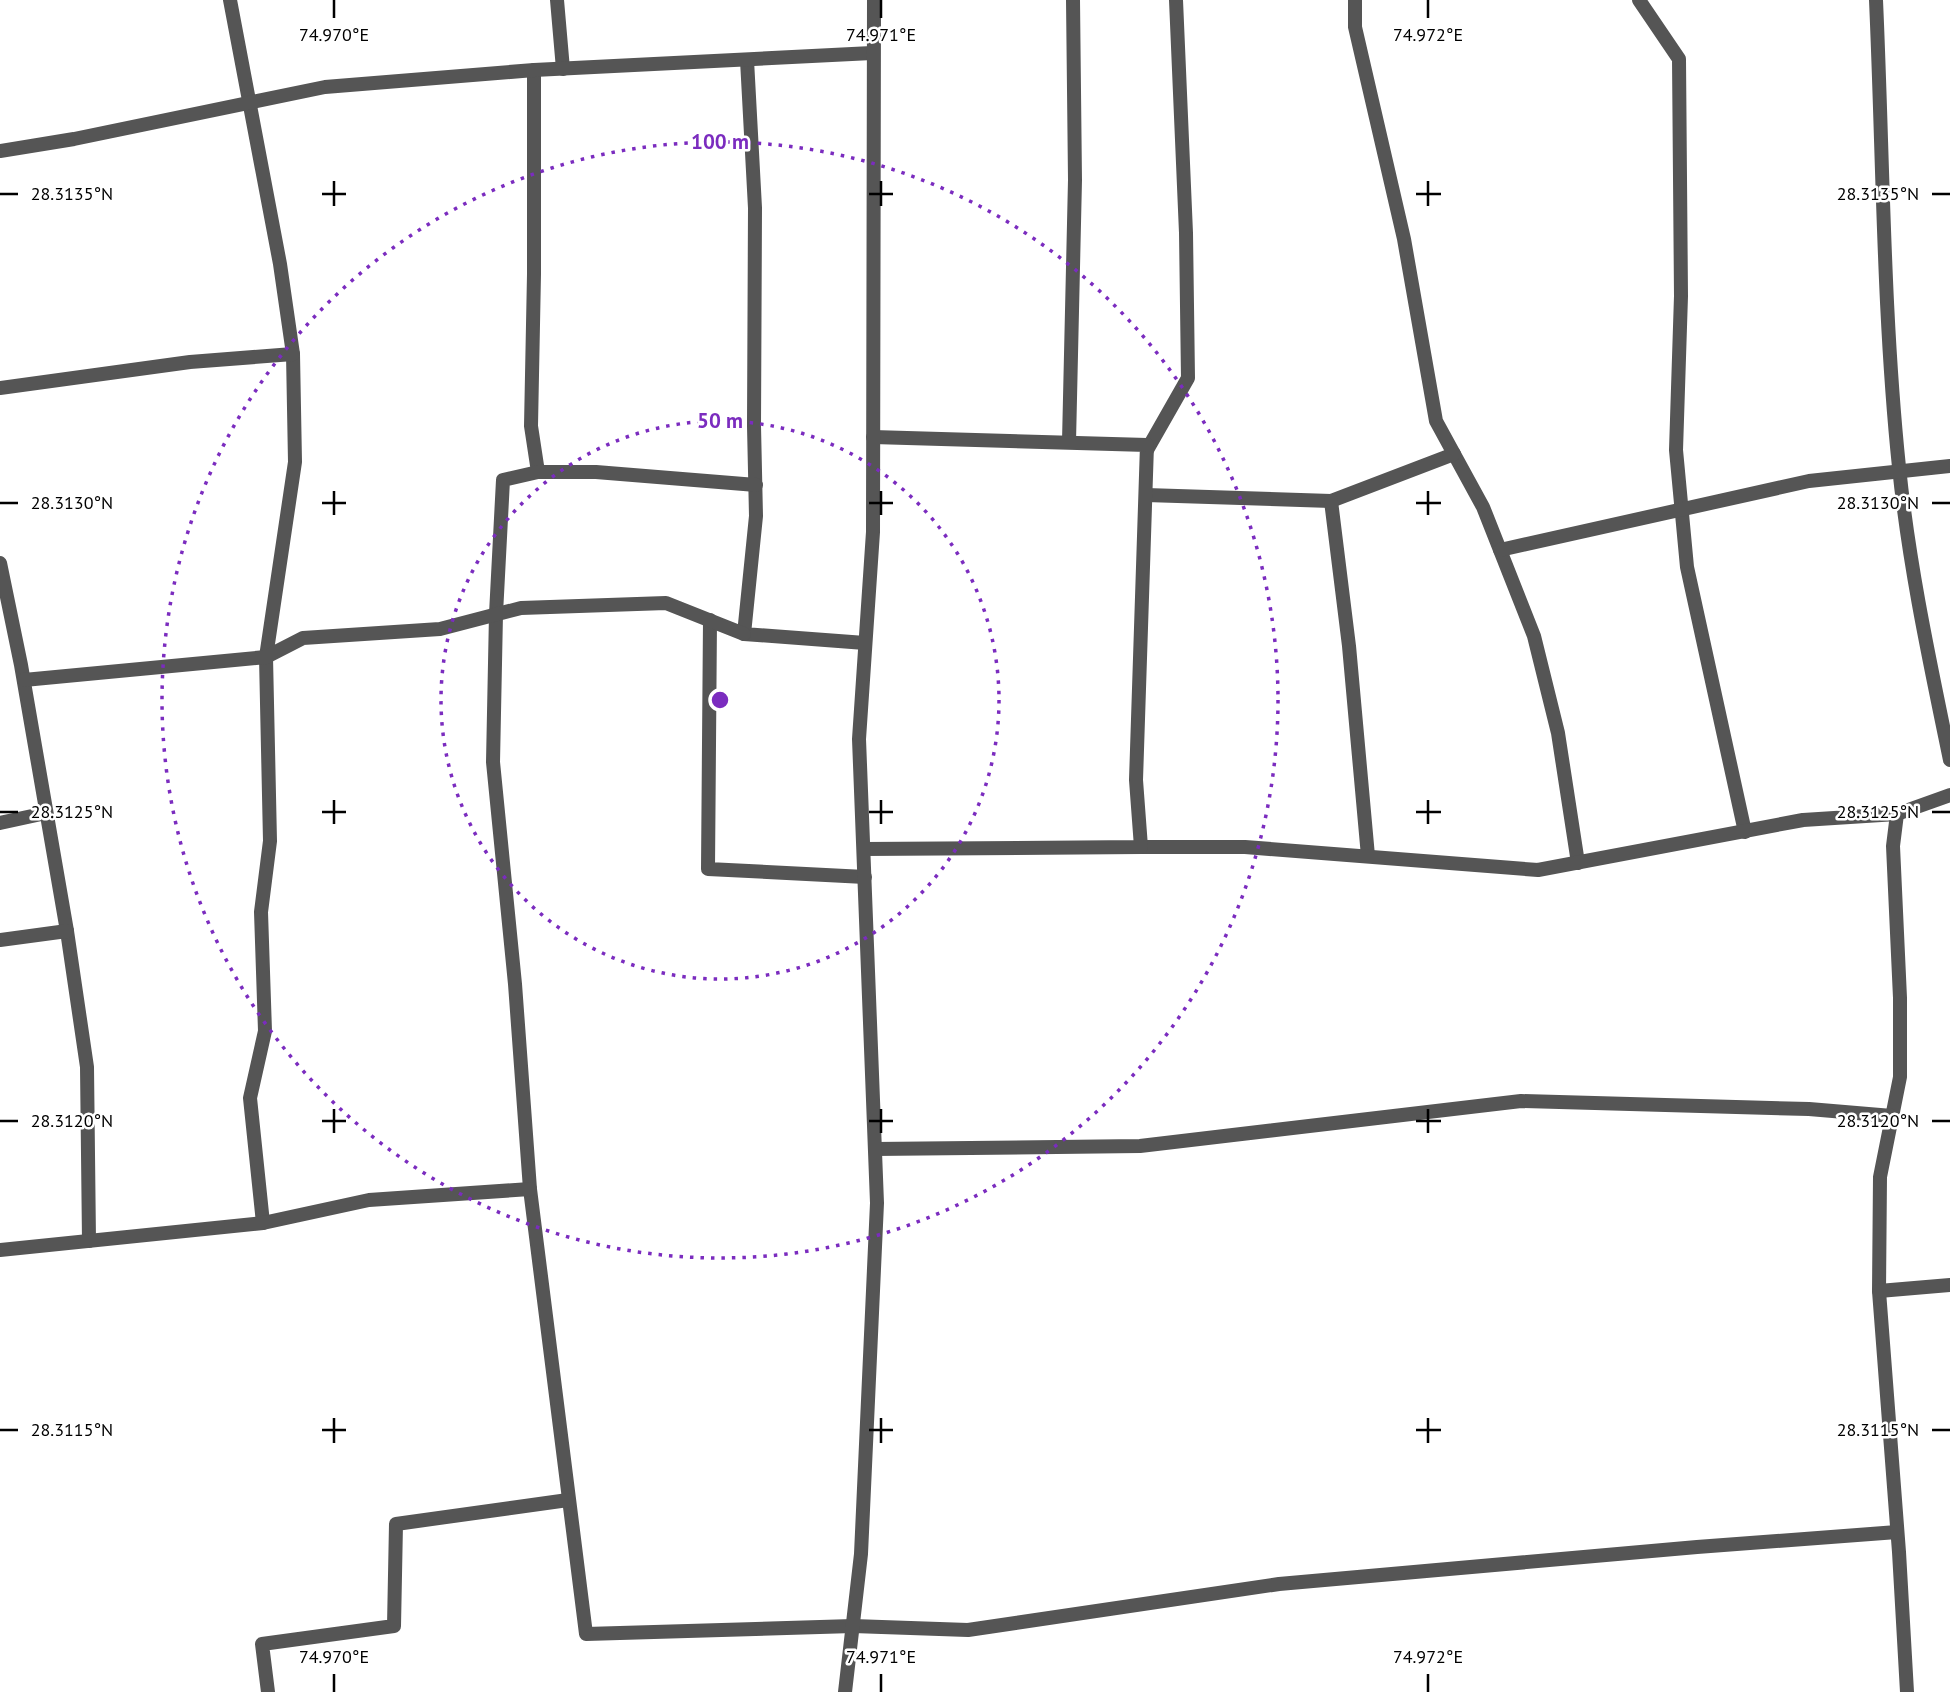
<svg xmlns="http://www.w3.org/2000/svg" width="1950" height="1692" font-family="'PT Sans',sans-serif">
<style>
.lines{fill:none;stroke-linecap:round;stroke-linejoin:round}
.minor{stroke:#555;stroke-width:14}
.ticks{fill:none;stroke:#000;stroke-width:2.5}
.ring{fill:none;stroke:#7b2cbf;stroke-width:3.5;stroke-dasharray:3.5 7}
.ticks-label{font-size:18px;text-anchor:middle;fill:#000;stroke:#fff;stroke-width:5;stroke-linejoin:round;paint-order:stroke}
.centre{fill:#7b2cbf;stroke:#fff;stroke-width:3.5}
.ring-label{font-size:21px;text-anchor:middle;font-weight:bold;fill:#7b2cbf;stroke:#fff;stroke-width:5;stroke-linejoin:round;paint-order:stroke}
</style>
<rect width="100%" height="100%" fill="#fff"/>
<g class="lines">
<g class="minor">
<path d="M 230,0 L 280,264 L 293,354 L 295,462 L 266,657 L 270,841 L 261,912 L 265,1031 L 250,1098 L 263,1223"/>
<path d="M 557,0 L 563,69"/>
<path d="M 1355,0 L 1355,27 L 1404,239 L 1436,421 L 1483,507 L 1534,636 L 1558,733 L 1578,863"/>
<path d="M 1639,0 L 1679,59 L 1681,296 L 1676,450 L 1687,567 L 1745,832"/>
<path d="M 1876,0 C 1883,156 1883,312 1899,467 C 1909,566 1930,663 1950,760"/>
<path d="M 747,60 L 755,208 L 754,426 L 756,516 L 744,634 L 865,643"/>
<path d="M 534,70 L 534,274 L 531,426 L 538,472"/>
<path d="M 0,151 L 74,139 L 325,87 L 534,70 L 872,53"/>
<path d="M 0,388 L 190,362 L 293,354"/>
<path d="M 1069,442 L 1075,180 L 1073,0"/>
<path d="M 1147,450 L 1188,378 L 1186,233 L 1176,0"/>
<path d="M 756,485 L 596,472 L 538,472 L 503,480 L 496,614 L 493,762 L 515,984 L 530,1189 L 586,1634 L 853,1626 L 968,1630 L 1279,1584 L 1697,1547 L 1897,1532"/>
<path d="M 1146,495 L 1331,501 L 1454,454"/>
<path d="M 1331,501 L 1349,646 L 1368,856"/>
<path d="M 1500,550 L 1809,481 L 1950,466"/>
<path d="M 0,563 L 21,665 L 67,931 L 87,1067 L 89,1241"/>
<path d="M 710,620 L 708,869 L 865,877"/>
<path d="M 24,680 L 266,657 L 303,638 L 440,629 L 521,608 L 666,603 L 744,634"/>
<path d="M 1897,814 L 1893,846 L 1900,998 L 1900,1077 L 1880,1177 L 1879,1291 L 1899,1552 L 1907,1692"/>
<path d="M 0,823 L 46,813"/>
<path d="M 1141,847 L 1245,847 L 1538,870 L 1803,820 L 1897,814 L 1950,795"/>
<path d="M 864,849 L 1141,847 L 1136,780 L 1147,445 L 873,437"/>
<path d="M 0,940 L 67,931"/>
<path d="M 875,1149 L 1140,1146 L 1521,1101 L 1809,1109 L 1892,1116"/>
<path d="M 0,1250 L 263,1223 L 369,1200 L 530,1189"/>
<path d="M 1879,1291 L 1950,1285"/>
<path d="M 268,1692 L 262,1644 L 394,1626 L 396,1524 L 568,1500"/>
<path d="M 845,1692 L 861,1554 L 877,1203 L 859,739 L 873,532 L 874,0"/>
</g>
</g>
<path class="ticks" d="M 334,0 L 334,18M 881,0 L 881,18M 1428,0 L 1428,18M 334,181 L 334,206M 881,181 L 881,206M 1428,181 L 1428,206M 0,194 L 18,194M 322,194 L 346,194M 869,194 L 893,194M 1416,194 L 1441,194M 1932,194 L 1950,194M 334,491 L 334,515M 881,491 L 881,515M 1428,491 L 1428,515M 0,503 L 18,503M 322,503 L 346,503M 869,503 L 893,503M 1416,503 L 1441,503M 1932,503 L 1950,503M 334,800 L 334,824M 881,800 L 881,824M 1428,800 L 1428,824M 0,812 L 18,812M 322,812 L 346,812M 869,812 L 893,812M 1416,812 L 1441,812M 1932,812 L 1950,812M 334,1109 L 334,1133M 881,1109 L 881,1133M 1428,1109 L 1428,1133M 0,1121 L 18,1121M 322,1121 L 346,1121M 869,1121 L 893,1121M 1416,1121 L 1441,1121M 1932,1121 L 1950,1121M 334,1418 L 334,1443M 881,1418 L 881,1443M 1428,1418 L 1428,1443M 0,1430 L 18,1430M 322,1430 L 346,1430M 869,1430 L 893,1430M 1416,1430 L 1441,1430M 1932,1430 L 1950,1430M 334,1674 L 334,1692M 881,1674 L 881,1692M 1428,1674 L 1428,1692"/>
<g class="ring">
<circle cx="720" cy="700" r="279"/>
<circle cx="720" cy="700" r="558"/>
</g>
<g class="ticks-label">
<text x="334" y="41">74.970°E</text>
<text x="881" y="41">74.971°E</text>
<text x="1428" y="41">74.972°E</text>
<text x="72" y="200">28.3135°N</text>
<text x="1878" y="200">28.3135°N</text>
<text x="72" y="509">28.3130°N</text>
<text x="1878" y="509">28.3130°N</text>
<text x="72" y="818">28.3125°N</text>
<text x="1878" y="818">28.3125°N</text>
<text x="72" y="1127">28.3120°N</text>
<text x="1878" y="1127">28.3120°N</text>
<text x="72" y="1436">28.3115°N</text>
<text x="1878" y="1436">28.3115°N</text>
<text x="334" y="1663">74.970°E</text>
<text x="881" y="1663">74.971°E</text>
<text x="1428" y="1663">74.972°E</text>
</g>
<circle cx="720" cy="700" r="10" class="centre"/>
<g class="ring-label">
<text x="720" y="149">100 m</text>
<text x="720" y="428">50 m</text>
</g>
</svg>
